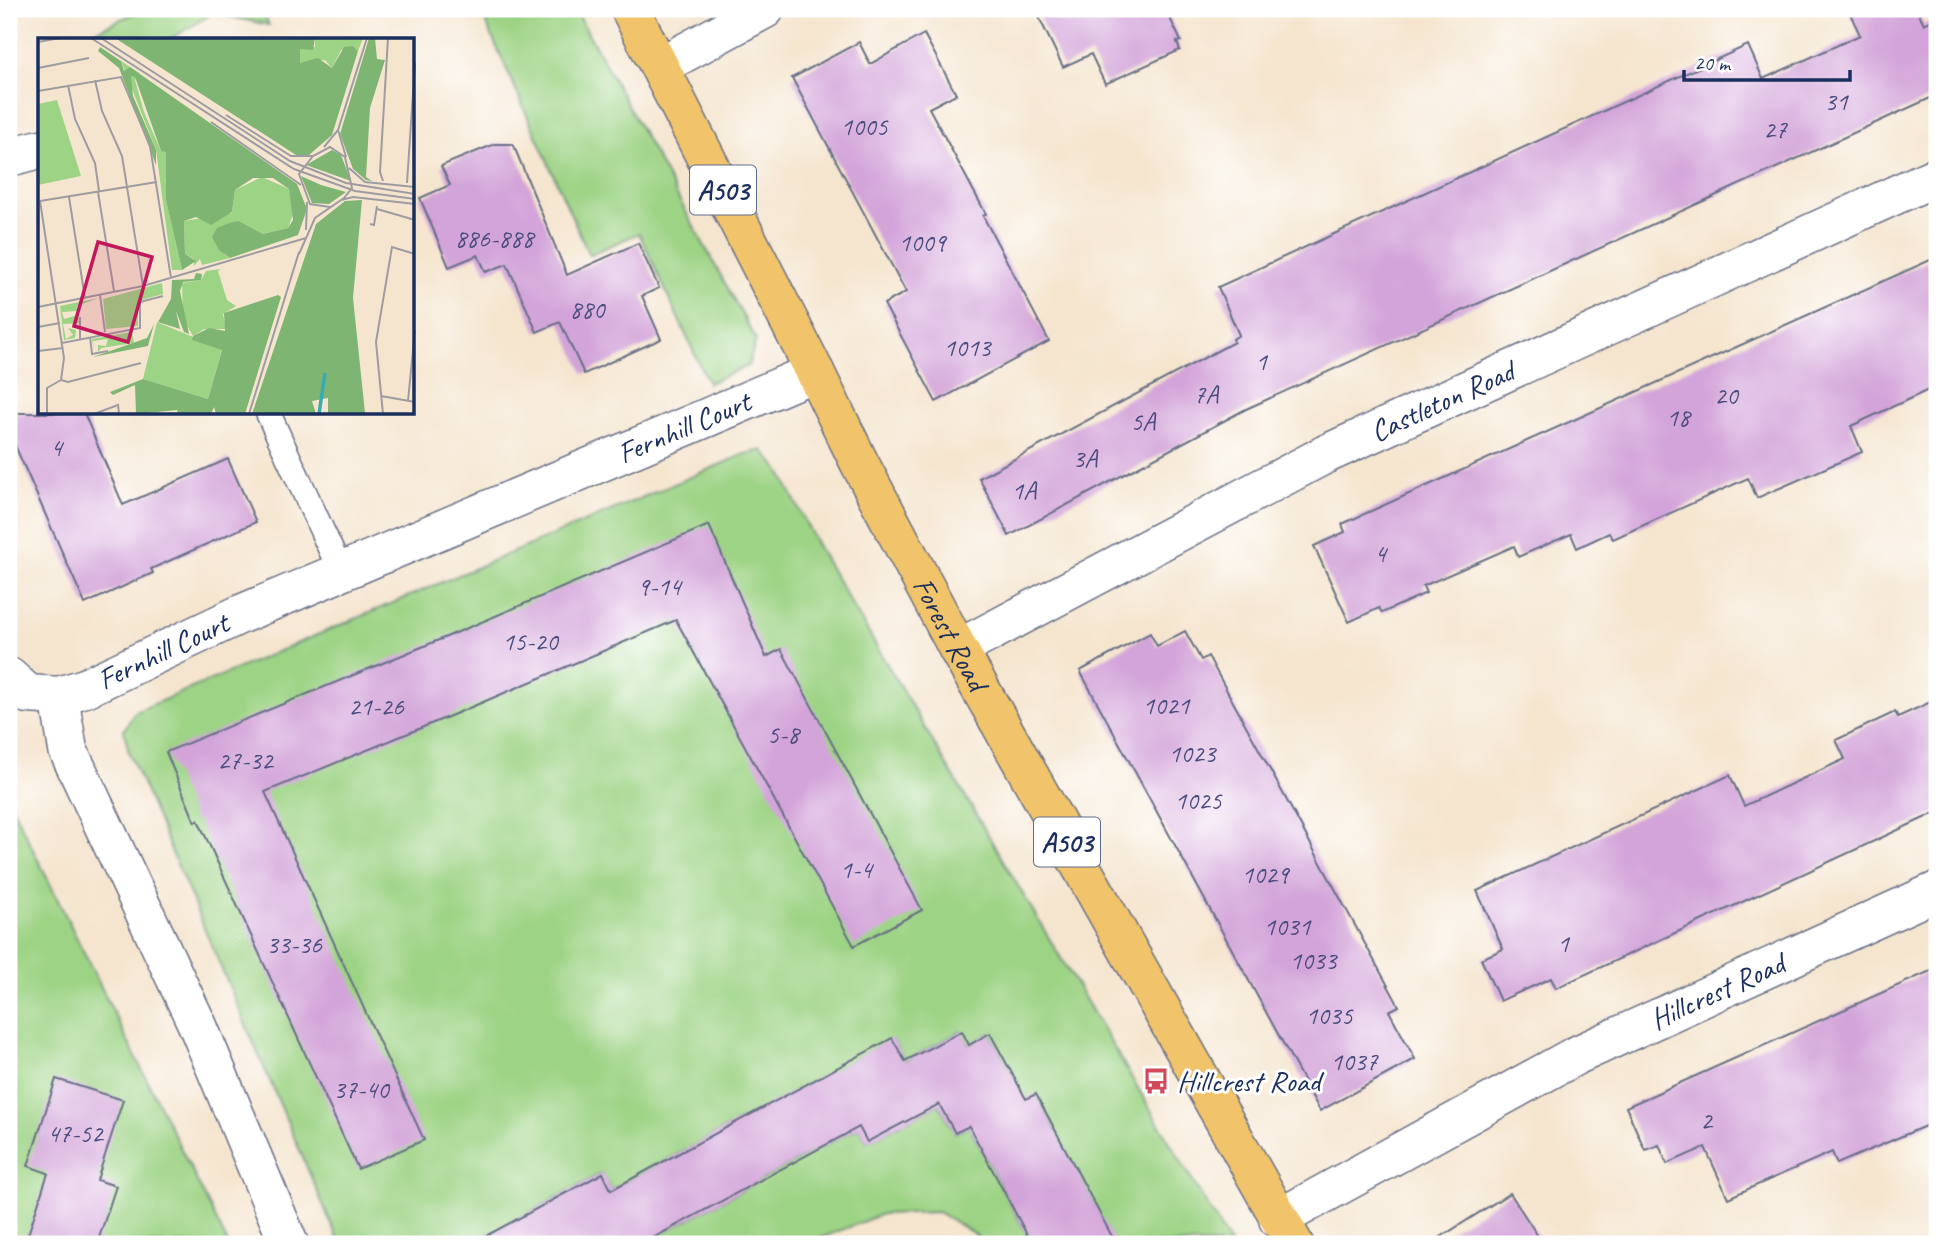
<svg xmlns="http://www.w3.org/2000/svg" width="1946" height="1253" font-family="Caveat,sans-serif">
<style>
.green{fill:#9dd384;stroke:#5c8171;stroke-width:2}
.building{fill:#d3a4d9}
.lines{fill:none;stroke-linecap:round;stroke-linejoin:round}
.service-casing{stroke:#676f86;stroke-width:27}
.minor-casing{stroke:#676f86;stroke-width:41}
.primary-casing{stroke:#676f86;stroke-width:41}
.service{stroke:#fff;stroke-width:24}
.minor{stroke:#fff;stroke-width:38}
.primary{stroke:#f1c36a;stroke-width:38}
.labels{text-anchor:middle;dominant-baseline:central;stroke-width:6;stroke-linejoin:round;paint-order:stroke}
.number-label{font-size:26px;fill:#494c7d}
.shield{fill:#fff;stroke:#5f6d8e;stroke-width:2}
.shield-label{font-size:28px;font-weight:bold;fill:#1b2f5e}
.street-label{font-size:30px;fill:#1b2f5e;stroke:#fff}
.poi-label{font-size:30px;fill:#1b2f5e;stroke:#fff;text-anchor:start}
.inset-river{fill:none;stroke:#39abb4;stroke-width:3.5}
.inset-road{fill:none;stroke:#9e9ca2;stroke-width:2}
.view{fill:#c2185b;fill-opacity:0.15;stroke:#c2185b;stroke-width:3.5}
.inset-edge{fill:none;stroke:#1b2f5e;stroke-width:3.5}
</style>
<rect width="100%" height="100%" fill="#fff"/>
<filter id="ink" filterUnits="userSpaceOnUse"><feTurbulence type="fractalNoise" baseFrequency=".0143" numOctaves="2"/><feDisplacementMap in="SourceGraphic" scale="14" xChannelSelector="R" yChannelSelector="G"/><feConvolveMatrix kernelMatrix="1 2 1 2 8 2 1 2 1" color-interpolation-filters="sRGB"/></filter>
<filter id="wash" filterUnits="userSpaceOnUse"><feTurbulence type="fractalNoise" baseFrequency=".00686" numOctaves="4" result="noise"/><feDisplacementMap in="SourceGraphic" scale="28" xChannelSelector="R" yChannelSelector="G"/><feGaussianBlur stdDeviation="1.57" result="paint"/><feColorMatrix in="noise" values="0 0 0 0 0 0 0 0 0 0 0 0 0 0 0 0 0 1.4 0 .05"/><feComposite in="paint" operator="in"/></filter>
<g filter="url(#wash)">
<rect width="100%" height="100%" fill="#f5e5cf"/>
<g class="green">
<path d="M 141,9 L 262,9 L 269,25 L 213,13 L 169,40 L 76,40 L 141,10 Z"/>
<path d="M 480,9 L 575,9 L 756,340 L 748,366 L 708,383 L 639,233 L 589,255 Z"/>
<path d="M 763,450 L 781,473 L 820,551 L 1230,1244 L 1115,1244 L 1061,1142 L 1034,1144 L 1056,1131 L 1036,1095 L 1013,1106 L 1010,1070 L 990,1033 L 969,1045 L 961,1031 L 905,1061 L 892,1039 L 611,1190 L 602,1173 L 471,1244 L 340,1244 L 129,753 L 124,730 L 135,712 L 745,454 Z"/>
<path d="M 9,801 L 228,1244 L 9,1244 Z"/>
<path d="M 939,1104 L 955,1133 L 969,1126 L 1032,1244 L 981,1244 L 976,1235 L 938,1212 L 882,1214 L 806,1244 L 642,1244 L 859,1127 L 867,1142 Z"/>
</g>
<g id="blocks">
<g class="building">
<path d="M 1035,9 L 1191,9 L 1170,18 L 1181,41 L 1177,42 L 1180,50 L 1105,84 L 1091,54 L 1063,67 Z"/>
<path d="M 1848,9 L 1917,9 L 1924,24 L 1937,18 L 1937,95 L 1246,409 L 1009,536 L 979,478 L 1234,342 L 1233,339 L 1239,335 L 1218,287 L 1748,45 L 1763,79 L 1860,35 Z"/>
<path d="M 924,34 L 956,94 L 929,108 L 986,214 L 983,216 L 1049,341 L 936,402 L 884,304 L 906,292 L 792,78 L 859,42 L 870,64 Z"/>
<path d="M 495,144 L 513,144 L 567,275 L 638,243 L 659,288 L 642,296 L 661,339 L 584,374 L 560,322 L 537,332 L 507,264 L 486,272 L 478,255 L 449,267 L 420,198 L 450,185 L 441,166 Z"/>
<path d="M 1937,257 L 1937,386 L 1851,426 L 1862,452 L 1757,498 L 1748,478 L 1613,539 L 1609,533 L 1577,548 L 1571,534 L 1518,557 L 1514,546 L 1423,586 L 1426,593 L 1382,613 L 1379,608 L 1349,622 L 1314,546 L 1345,532 L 1342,524 Z"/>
<path d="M 9,413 L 84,413 L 123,505 L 228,459 L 256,522 L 151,569 L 153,573 L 85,604 L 9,432 Z"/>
<path d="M 709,525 L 766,657 L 781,649 L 922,910 L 854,946 L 676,620 L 455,714 L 265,792 L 424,1140 L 358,1169 L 198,820 L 195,822 L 166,752 L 451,635 Z"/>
<path d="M 1185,631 L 1201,660 L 1208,656 L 1399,1006 L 1389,1011 L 1415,1059 L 1320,1111 L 1080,671 L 1150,633 L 1157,646 Z"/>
<path d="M 1937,699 L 1937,812 L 1556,988 L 1551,978 L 1500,1001 L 1481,959 L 1503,949 L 1477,891 L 1730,775 L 1744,806 L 1845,759 L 1836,740 L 1895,712 L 1898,717 Z"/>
<path d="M 1937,968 L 1937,1121 L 1837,1164 L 1832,1152 L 1728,1198 L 1705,1147 L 1667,1164 L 1659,1145 L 1645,1150 L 1626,1107 Z"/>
<path d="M 962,1031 L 969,1045 L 990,1033 L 1026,1099 L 1036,1094 L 1116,1244 L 1032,1244 L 969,1126 L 955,1133 L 939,1104 L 867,1142 L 859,1127 L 642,1244 L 471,1244 L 603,1173 L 611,1190 L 892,1038 L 905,1061 Z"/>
<path d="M 56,1079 L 123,1100 L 97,1180 L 116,1186 L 97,1244 L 25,1244 L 48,1173 L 28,1166 Z"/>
<path d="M 1510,1193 L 1543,1244 L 1430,1244 Z"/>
</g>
</g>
</g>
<g filter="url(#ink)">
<use href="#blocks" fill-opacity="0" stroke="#676f86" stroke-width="2"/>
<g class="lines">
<g class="service-casing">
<path id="service" d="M 268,413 L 341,572"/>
</g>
<g class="minor-casing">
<g id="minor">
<path d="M 660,66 L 765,9"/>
<path d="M 9,157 L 40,149"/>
<path id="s1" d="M 958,649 L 1326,454 L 1937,176"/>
<path id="s2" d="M 9,677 L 28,694 L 59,696 L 85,688 L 241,614 L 815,372"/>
<path d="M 59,696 L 68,750 L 197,1024 L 289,1244"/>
<path id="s3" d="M 1278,1219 L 1575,1056 L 1937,891"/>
</g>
</g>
<g class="primary-casing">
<g id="primary">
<path id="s4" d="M 630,9 L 815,372 L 859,462 L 958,649 L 1294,1244"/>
</g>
</g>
<use href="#service" class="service"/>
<use href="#minor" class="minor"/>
<use href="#primary" class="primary"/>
</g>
</g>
<defs>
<g id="bus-bare" transform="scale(2.1)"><path d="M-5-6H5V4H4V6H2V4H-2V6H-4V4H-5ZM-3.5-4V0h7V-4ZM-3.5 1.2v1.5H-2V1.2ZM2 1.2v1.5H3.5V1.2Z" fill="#d1495b" stroke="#fff" stroke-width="2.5" paint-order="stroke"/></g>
</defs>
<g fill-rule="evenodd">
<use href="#bus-bare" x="1156" y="1081"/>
</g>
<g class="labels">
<g class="number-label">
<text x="1836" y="101">31</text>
<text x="864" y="126">1005</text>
<text x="1775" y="129">27</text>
<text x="494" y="238">886-888</text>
<text x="922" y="242">1009</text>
<text x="587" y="309">880</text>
<text x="967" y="347">1013</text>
<text x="1261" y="361">1</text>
<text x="1206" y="394">7A</text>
<text x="1726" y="395">20</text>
<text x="1678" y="417">18</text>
<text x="1143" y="421">5A</text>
<text x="56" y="447">4</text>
<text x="1085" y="458">3A</text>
<text x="1024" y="490">1A</text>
<text x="1380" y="553">4</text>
<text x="659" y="586">9-14</text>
<text x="530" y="641">15-20</text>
<text x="1166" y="705">1021</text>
<text x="376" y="706">21-26</text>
<text x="783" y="734">5-8</text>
<text x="1192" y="753">1023</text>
<text x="245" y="760">27-32</text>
<text x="1198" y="800">1025</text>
<text x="856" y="869">1-4</text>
<text x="1265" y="874">1029</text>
<text x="1287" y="926">1031</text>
<text x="1563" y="943">1</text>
<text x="294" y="944">33-36</text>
<text x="1313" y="960">1033</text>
<text x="1329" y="1015">1035</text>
<text x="1354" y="1061">1037</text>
<text x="361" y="1089">37-40</text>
<text x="1706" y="1120">2</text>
<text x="75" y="1133">47-52</text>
</g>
<g class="shield">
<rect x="690" y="165.5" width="66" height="49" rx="5"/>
<rect x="1034" y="817.5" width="66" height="49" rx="5"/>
</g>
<g class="shield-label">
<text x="723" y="190">A503</text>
<text x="1067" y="842">A503</text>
</g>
<g class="street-label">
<text stroke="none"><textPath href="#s1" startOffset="544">Castleton Road</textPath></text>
<text stroke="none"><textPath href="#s2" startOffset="737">Fernhill Court</textPath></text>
<text stroke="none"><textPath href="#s4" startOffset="702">Forest Road</textPath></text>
<text stroke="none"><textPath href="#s2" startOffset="170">Fernhill Court</textPath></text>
<text stroke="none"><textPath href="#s3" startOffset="495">Hillcrest Road</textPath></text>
</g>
<g class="poi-label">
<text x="1177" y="1081">Hillcrest Road</text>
</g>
</g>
<g transform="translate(38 38)">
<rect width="376" height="376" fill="#f5e5cf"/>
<path d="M 277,0 L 325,0 L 320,13 L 315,8 L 303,12 L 294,30 L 287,22 L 262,25 L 262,10 L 277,9 ZM 83,23 L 101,35 L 97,42 L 106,74 L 123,113 L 128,113 L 128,162 L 144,232 L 134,232 L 118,112 ZM 19,62 L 43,138 L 0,147 L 0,66 ZM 224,139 L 251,151 L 256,174 L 250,190 L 225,196 L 201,183 L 186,216 L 192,220 L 164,227 L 162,221 L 156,228 L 156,221 L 147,216 L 146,183 L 194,175 L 197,152 ZM 183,231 L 180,233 L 189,262 L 198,268 L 185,276 L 188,291 L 166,291 L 155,298 L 145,281 L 144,245 L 163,242 L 168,233 ZM 124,245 L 125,256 L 100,263 L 100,288 L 68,291 L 65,261 ZM 61,260 L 39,268 L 40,273 L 24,274 L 26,281 L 40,277 L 41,285 L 25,286 L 28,301 L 35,297 L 30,290 L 38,292 L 37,300 L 26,302 L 22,268 ZM 119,284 L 184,311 L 170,361 L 105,341 ZM 94,294 L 96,305 L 63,310 L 60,314 L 60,307 L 68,308 L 70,301 L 55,303 L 56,314 L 54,301 Z" fill="#9dd384"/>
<path d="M 77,0 L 277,0 L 275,12 L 262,11 L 262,25 L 280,20 L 294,30 L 306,9 L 315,8 L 320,13 L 294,97 L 271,117 L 258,117 ZM 331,0 L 337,0 L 339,21 L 347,22 L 332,70 L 328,139 L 334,143 L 328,142 L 315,131 L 302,96 ZM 62,9 L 83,23 L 86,33 L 92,29 L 259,146 L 269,171 L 260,197 L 192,220 L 181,212 L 174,199 L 179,190 L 191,185 L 201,183 L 225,196 L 250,190 L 255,182 L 251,151 L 235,140 L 215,140 L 197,152 L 194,174 L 173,187 L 158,179 L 146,183 L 147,216 L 158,223 L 144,232 L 128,162 L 128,114 L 123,113 L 97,39 L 93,38 L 95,58 L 118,112 L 118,127 L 81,30 L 60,13 ZM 294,112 L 303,117 L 313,143 L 268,127 ZM 263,138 L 283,147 L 308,154 L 291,166 L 274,165 ZM 324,162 L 315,260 L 327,375 L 290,376 L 290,360 L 274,363 L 278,376 L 214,376 L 278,186 L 307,163 ZM 158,235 L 164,236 L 163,242 L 145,244 L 142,253 L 151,296 L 146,294 L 138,273 L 142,291 L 120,284 L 133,261 L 134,242 L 156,241 ZM 240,257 L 243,259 L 207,376 L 178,376 L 176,369 L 173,376 L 140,376 L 139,372 L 98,376 L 97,347 L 75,357 L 72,354 L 105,341 L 170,361 L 184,312 L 154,302 L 155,298 L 171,290 L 187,293 L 186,275 ZM 116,286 L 110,308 L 55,319 L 109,300 Z" fill="#7eb572"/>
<path class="inset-river" d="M 281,376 L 287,335"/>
<path class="inset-road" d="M 53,0 L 256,131 L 317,153 L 377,161M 63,0 L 252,123 L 308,145 L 377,156M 0,4 L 22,0M 0,30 L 51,20M 57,42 L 64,73 L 84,118 L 105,248M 30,47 L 37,81 L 57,125 L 61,153M 0,53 L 83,39 L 112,108 L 133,240M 188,77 L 253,118 L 275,118M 173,84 L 263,147M 300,92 L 308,119M 286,109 L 300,92 L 329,0M 311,130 L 327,144 L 377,149M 345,143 L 342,134 L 350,0M 369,145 L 377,25M 60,154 L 76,253M 31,159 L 47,260M 303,162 L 315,159 L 377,166M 2,163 L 26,320 L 23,342M 2,163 L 119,144M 339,171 L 377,182M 332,186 L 336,187 L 339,168M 268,192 L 269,164M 261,216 L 277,180 L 306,160 L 314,150 L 307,119 L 292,109 L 275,118 L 261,136 L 272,166 L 292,169M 62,257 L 67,294M 0,269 L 105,248 L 268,200M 42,279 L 42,301M 0,289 L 22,285M 52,299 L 54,316 L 70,313M 24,305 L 102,290 L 102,264 L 125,258M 0,313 L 25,310M 23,342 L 30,344 L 103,325M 343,358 L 377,364M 370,363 L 377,292M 9,376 L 9,350 L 23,342M 56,376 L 80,367 L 81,376M 211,376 L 261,214M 345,376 L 338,304 L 354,209 L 377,216"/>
<path class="view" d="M 60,204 L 114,219 L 90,304 L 36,288 Z"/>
<rect width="376" height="376" class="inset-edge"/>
</g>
<rect width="1946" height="1253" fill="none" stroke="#fff" stroke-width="35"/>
<path d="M1684 70v10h166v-10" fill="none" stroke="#1b2f5e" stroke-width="3.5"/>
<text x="1694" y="70" font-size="21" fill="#1b2f5e" stroke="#ffffff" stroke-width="5" paint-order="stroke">20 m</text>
</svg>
